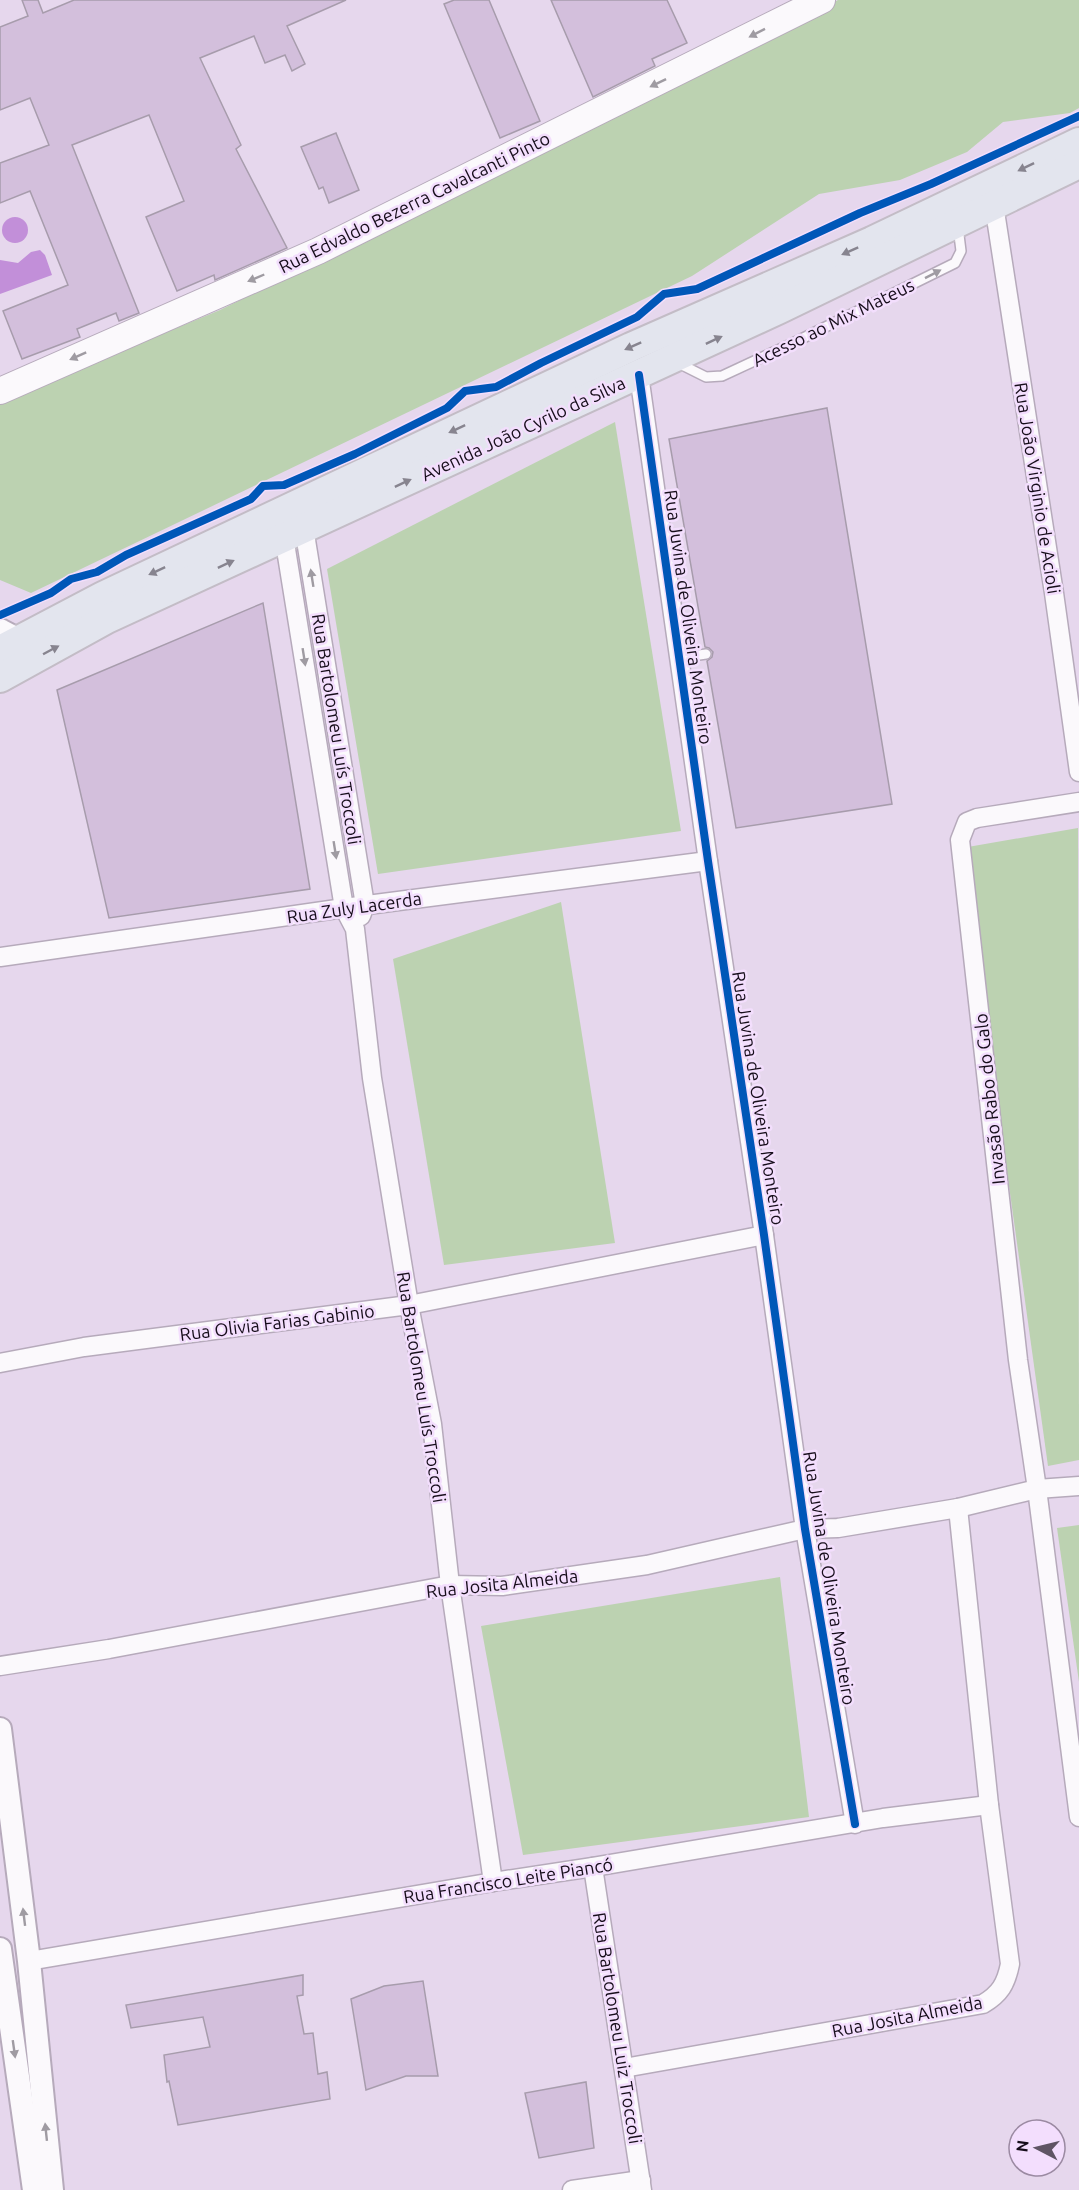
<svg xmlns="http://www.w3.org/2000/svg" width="1079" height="2190" font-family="Ubuntu,sans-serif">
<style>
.green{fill:#bcd2b1}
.water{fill:#c28fd9}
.building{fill:#d3bfdc;stroke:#a79cac;stroke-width:1.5}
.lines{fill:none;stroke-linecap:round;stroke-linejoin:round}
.service-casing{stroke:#b6aabb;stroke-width:12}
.minor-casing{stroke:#b6aabb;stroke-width:21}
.tertiary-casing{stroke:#b6aabb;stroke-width:26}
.secondary-casing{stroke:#b6aabb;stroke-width:28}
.primary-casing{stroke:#c3bcc6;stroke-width:32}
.service{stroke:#fbf9fc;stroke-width:9}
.minor{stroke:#fbf9fc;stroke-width:18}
.tertiary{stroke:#fbf9fc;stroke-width:22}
.secondary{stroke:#fbf9fc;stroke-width:26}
.primary{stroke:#e3e5ee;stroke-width:28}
.cycleway-casing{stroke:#f3defd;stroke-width:11}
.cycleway{stroke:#0057b8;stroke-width:8}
.oneway{fill:#9f9ba2}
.oneway2{fill:#87848f}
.labels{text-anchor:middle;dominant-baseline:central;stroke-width:5;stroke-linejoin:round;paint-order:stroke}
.street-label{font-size:18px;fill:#160d1a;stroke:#f3defd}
</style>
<rect width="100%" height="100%" fill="#e6d7ed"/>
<g class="green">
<path d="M 838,0 L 1079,0 L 1079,108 L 1070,113 L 1003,122 L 967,152 L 900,180 L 819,194 L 692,276 L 31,593 L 0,580 L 0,401 L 220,310 L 726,62 Z"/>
<path d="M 615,422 L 681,831 L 378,874 L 327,569 Z"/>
<path d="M 1078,828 L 1079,1460 L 1048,1466 L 962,848 Z"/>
<path d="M 561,902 L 615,1243 L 444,1265 L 393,959 Z"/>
<path d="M 1079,1525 L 1079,1682 L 1057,1528 Z"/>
<path d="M 780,1577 L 809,1817 L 523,1855 L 481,1626 Z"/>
</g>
<g class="water">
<circle cx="15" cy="230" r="13"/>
<path d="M 40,250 L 45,255 L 52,275 L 0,294 L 0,260 L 18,263 L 31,252 Z"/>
</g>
<g class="building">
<path d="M 22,0 L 38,0 L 43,13 L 74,0 L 346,0 L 287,26 L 305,64 L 292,71 L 285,55 L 265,63 L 254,36 L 200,58 L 241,145 L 236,149 L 287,248 L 215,280 L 214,275 L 177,291 L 146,217 L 184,201 L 149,115 L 72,145 L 139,313 L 119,321 L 116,313 L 77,329 L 80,337 L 22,359 L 3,311 L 68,285 L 30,191 L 0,203 L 0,163 L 49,145 L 30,98 L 0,110 L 0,27 L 28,16 Z"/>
<path d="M 454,0 L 489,0 L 540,121 L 500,138 L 444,4 Z"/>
<path d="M 551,0 L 667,0 L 687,43 L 652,59 L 655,66 L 593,97 Z"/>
<path d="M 336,133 L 359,190 L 329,203 L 323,187 L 319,189 L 301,147 Z"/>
<path d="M 827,408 L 892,804 L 736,828 L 707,661 L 712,657 L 713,652 L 709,648 L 705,647 L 669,439 Z"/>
<path d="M 263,603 L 310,889 L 109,918 L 57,690 Z"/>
<path d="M 303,1975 L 303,1995 L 297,1996 L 304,2034 L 313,2033 L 318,2074 L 327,2072 L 330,2099 L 178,2125 L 169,2081 L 167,2082 L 164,2055 L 210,2047 L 203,2017 L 131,2028 L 126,2005 Z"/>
<path d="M 423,1981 L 438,2076 L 406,2076 L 366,2090 L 351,1999 L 384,1986 Z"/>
<path d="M 586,2082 L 594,2148 L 539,2158 L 525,2093 Z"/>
</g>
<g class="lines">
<g class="service-casing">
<g id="service">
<path d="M 678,363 L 706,377 L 722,376 L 793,343 L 955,263 L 961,251 L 958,227"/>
<path d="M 679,658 L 706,654"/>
</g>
</g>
<g class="minor-casing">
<g id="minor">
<path d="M 994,205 L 1054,593 L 1079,772"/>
<path d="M 639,375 L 708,861 L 764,1235 L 805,1529 L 855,1824"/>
<path d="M 304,528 L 365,905 L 361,916"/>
<path d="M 284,537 L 344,908 L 355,929 L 372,1078 L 409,1305 L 432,1424 L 450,1585 L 493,1882"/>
<path d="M 1079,802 L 977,818 L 967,822 L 960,840 L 1018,1360 L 1037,1489 L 1079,1817"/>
<path d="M 0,957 L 344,908 L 708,861"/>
<path d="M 0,1363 L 84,1347 L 409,1305 L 764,1235"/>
<path d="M 0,1666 L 109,1649 L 450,1585 L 502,1586 L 647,1565 L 805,1529 L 838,1528 L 958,1508 L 1037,1489 L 1079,1486"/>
<path d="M 593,1867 L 642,2190"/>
<path d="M 29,1961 L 493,1882 L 593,1867 L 883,1818 L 989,1805"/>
<path d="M 624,2068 L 983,2004 C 1000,1994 1006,1984 1010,1964 L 989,1805 L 958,1508"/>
<path d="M 572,2190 L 641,2180"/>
</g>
</g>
<g class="tertiary-casing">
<g id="tertiary">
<path d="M 0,630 L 19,640"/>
<path d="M 0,1729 L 29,1961 L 52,2190"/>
<path d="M 0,1949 L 34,2190"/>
</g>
</g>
<g class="secondary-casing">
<path id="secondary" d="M 0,391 L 318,251 L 822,0"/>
</g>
<g class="primary-casing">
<g id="primary">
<path d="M 0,650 L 103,596 L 266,519 L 631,347 L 872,241 L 1079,142"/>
<path d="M 0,678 L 107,619 L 780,309 L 1079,164"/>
</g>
</g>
<use href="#service" class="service"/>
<use href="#minor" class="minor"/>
<use href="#tertiary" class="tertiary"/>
<use href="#secondary" class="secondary"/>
<use href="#primary" class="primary"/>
<g class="cycleway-casing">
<g id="cycleway">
<path d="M 639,375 L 708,861 L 764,1235 L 805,1529 L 855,1824"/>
<path d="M 0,615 L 51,593 L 71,579 L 97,572 L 126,555 L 251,499 L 263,486 L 284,485 L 355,454 L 447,408 L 465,391 L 496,387 L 541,363 L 637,317 L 664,294 L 697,289 L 860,213 L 931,184 L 1079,116"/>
</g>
</g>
<use href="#cycleway" class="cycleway"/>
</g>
<defs><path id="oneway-solid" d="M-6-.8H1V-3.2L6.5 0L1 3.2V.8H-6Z" transform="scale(1.5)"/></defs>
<g class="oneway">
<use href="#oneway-solid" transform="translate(757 33) rotate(153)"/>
<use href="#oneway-solid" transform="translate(658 83) rotate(154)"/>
<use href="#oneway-solid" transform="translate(933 274) rotate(-27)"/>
<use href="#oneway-solid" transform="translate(256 278) rotate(157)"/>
<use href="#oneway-solid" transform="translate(78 356) rotate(156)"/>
<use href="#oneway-solid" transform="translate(312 578) rotate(-99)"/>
<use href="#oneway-solid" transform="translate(304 657) rotate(81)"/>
<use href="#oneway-solid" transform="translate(335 850) rotate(81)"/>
<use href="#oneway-solid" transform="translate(24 1917) rotate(-97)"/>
<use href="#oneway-solid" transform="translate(14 2049) rotate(82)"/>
<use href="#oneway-solid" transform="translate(46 2132) rotate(-96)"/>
</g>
<g class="oneway2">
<use href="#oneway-solid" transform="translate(1026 167) rotate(154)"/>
<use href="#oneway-solid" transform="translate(850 251) rotate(156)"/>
<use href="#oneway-solid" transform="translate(714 340) rotate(-25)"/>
<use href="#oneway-solid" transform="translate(633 346) rotate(156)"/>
<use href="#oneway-solid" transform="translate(457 429) rotate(155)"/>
<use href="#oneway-solid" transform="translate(403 483) rotate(-25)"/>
<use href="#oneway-solid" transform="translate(226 564) rotate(-25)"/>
<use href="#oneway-solid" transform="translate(157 571) rotate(155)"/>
<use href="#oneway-solid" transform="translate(51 650) rotate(-28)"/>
</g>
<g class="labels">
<g class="street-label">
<text transform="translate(414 202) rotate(-26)">Rua Edvaldo Bezerra Cavalcanti Pinto</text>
<text transform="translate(833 322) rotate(-26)">Acesso ao Mix Mateus</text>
<text transform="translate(523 428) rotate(-25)">Avenida João Cyrilo da Silva</text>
<text transform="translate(1038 488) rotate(81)">Rua João Virginio de Acioli</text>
<text transform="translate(689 617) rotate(82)">Rua Juvina de Oliveira Monteiro</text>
<text transform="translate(337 729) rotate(81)">Rua Bartolomeu Luís Troccoli</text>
<text transform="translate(354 907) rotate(-8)">Rua Zuly Lacerda</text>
<text transform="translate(759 1098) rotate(81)">Rua Juvina de Oliveira Monteiro</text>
<text transform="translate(989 1099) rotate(-96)">Invasão Rabo do Galo</text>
<text transform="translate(277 1322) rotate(-7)">Rua Olivia Farias Gabinio</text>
<text transform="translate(422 1387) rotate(81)">Rua Bartolomeu Luís Troccoli</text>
<text transform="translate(830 1578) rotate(81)">Rua Juvina de Oliveira Monteiro</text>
<text transform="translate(502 1583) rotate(-6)">Rua Josita Almeida</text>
<text transform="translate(508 1880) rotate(-9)">Rua Francisco Leite Piancó</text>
<text transform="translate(907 2016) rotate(-11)">Rua Josita Almeida</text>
<text transform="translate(618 2028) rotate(81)">Rua Bartolomeu Luiz Troccoli</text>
</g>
</g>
<g transform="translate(1037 2148) rotate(277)"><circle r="28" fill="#f3defd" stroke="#9b8aa2" stroke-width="1.5"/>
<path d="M0-4.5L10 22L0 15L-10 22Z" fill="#5f5464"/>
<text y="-9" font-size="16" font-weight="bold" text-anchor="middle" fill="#160d1a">N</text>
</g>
</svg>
